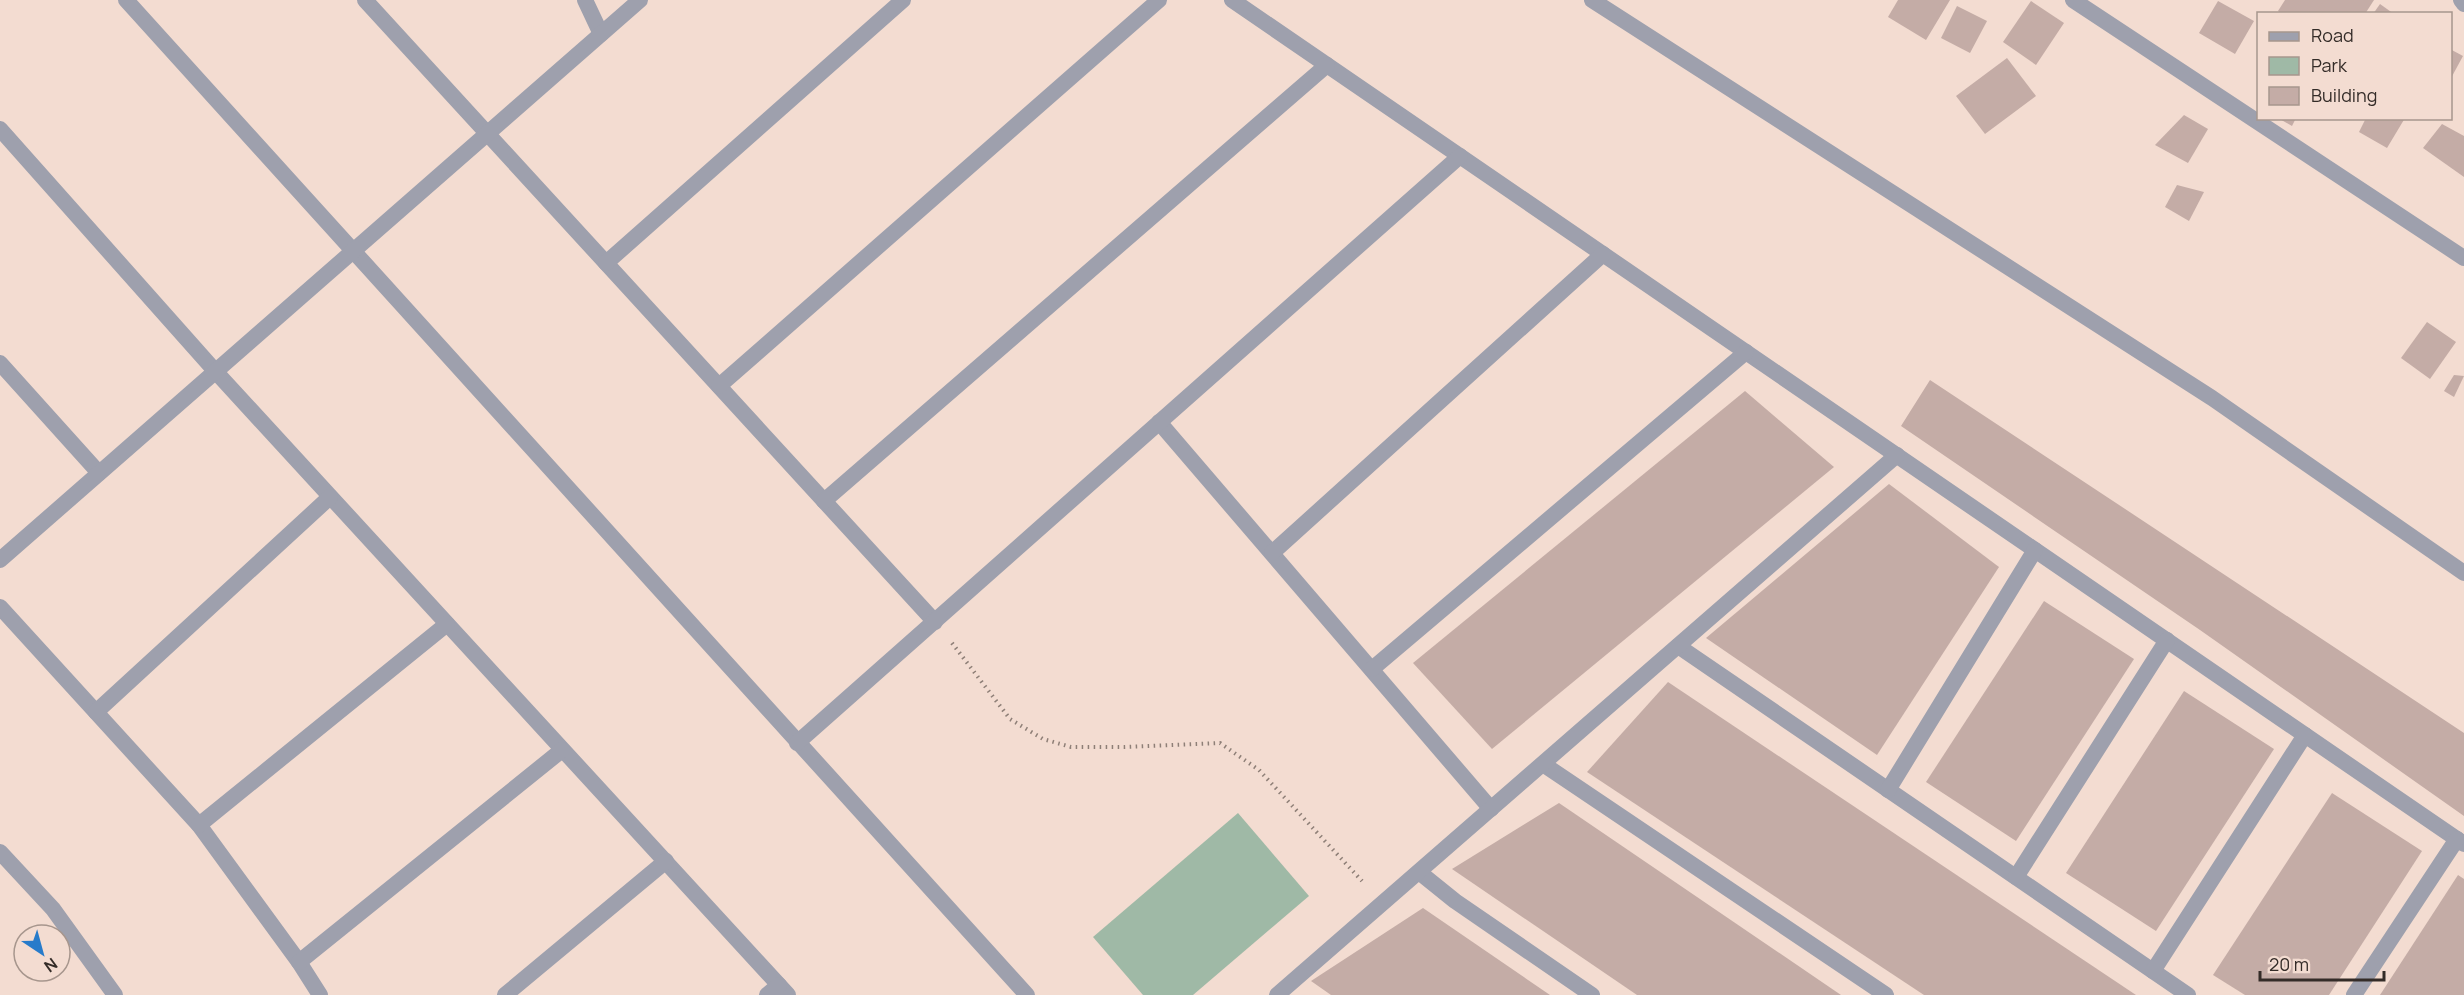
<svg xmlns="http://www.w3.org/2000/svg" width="2464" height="995" font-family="Manrope,sans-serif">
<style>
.green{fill:#9fb9a6}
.building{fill:#c4aca6}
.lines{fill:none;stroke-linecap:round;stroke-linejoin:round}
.path{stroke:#8e7f77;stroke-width:4;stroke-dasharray:1.5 4.5;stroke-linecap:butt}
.minor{stroke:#9ea0ad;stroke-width:16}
</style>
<rect width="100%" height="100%" fill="#f3dcd1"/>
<path class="green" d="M 1238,813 L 1309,896 L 1193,995 L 1143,995 L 1093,937 Z"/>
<g class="building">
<path d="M 1898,0 L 1950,0 L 1926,40 L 1888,17 Z"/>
<path d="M 2285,0 L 2374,0 L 2365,14 L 2282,14 L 2278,11 Z"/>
<path d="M 2031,1 L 2064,23 L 2036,65 L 2003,42 Z"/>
<path d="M 2218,1 L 2254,21 L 2235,54 L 2199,33 Z"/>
<path d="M 2380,4 L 2394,14 L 2373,14 Z"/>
<path d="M 1957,6 L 1987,21 L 1970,53 L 1941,38 Z"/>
<path d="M 2450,49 L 2463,56 L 2450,80 Z"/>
<path d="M 2007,58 L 2036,96 L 1985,134 L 1956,96 Z"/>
<path d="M 2184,115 L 2208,129 L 2188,163 L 2155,145 Z"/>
<path d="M 2278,118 L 2296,118 L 2292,126 Z"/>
<path d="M 2366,118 L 2405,118 L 2387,148 L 2359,132 Z"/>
<path d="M 2442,124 L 2464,136 L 2464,177 L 2423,148 Z"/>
<path d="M 2177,185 L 2204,192 L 2189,221 L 2165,207 Z"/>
<path d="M 2427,322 L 2456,342 L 2430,379 L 2401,358 Z"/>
<path d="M 2454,375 L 2464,376 L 2454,397 L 2444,391 Z"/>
<path d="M 1930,380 L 2464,733 L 2464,816 L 2200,630 L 1901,426 Z"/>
<path d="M 1745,391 L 1834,467 L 1492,749 L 1413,663 Z"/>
<path d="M 1889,484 L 1999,567 L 1877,755 L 1706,638 Z"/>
<path d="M 2044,601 L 2134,659 L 2016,841 L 1926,782 Z"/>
<path d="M 1668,682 L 2136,995 L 1924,995 L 1587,772 Z"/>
<path d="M 2184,691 L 2274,749 L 2156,931 L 2066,873 Z"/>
<path d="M 2332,793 L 2422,851 L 2329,995 L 2245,995 L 2213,975 Z"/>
<path d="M 1559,803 L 1841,995 L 1637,995 L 1452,869 Z"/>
<path d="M 2458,875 L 2464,879 L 2464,995 L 2380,995 Z"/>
<path d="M 1423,908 L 1550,995 L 1331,995 L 1311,981 Z"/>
</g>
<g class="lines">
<path class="path" d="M 952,643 L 1010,719 L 1043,739 L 1071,747 L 1124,747 L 1220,743 L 1259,770 L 1362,881"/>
<g class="minor">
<path d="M 126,0 L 1027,995"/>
<path d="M 365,0 L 935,622"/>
<path d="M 585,0 L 601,34"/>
<path d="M 1232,0 L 2464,844"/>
<path d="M 1592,0 L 2212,398 L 2464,573"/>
<path d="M 2073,0 L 2464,258"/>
<path d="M 2461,0 L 2464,4"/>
<path d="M 0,129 L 216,372 L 788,995"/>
<path d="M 606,263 L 903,0"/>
<path d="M 0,363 L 99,473"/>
<path d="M 719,386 L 1159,0"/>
<path d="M 1159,422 L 1491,809"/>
<path d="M 824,501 L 1327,65"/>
<path d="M 1272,553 L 1603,254"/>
<path d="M 0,560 L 640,0"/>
<path d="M 0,607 L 199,825 L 299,962 L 320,995"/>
<path d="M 1678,646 L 2188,995"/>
<path d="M 1372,669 L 1746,352"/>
<path d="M 96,712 L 330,497"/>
<path d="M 797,743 L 1460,156"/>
<path d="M 1543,764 L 1886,995"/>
<path d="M 1888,790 L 2035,550"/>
<path d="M 199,825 L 447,624"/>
<path d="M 0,852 L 53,909 L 115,995"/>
<path d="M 1419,872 L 1455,901 L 1592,995"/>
<path d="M 2016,877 L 2167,640"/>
<path d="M 299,962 L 562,750"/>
<path d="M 2153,971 L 2305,735"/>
<path d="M 505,995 L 666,861"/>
<path d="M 767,995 L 779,985"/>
<path d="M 1277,995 L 1897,455"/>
<path d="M 2354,995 L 2457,839"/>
</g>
</g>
<rect x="2257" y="12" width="195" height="108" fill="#f3dcd1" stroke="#a7968d" stroke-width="1.5"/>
<rect x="2269" y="32" width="30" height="9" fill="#9ea0ad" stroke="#a7968d" stroke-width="1.5"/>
<text x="2311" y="42" font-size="18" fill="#342c28">Road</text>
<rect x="2269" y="57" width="30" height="18" fill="#9fb9a6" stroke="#a7968d" stroke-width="1.5"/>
<text x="2311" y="72" font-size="18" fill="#342c28">Park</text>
<rect x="2269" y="87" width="30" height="18" fill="#c4aca6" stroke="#a7968d" stroke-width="1.5"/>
<text x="2311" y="102" font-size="18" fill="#342c28">Building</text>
<g transform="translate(42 953) rotate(144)"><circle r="28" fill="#f3dcd1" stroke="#a7968d" stroke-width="1.5"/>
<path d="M0-4.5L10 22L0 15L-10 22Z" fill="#277bca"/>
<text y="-9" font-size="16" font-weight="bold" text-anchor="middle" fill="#342c28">N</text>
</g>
<path d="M2260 971v9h124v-9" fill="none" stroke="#342c28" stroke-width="3"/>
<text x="2269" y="971" font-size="18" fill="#342c28" stroke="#f3dcd1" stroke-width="4.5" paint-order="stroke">20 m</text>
</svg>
